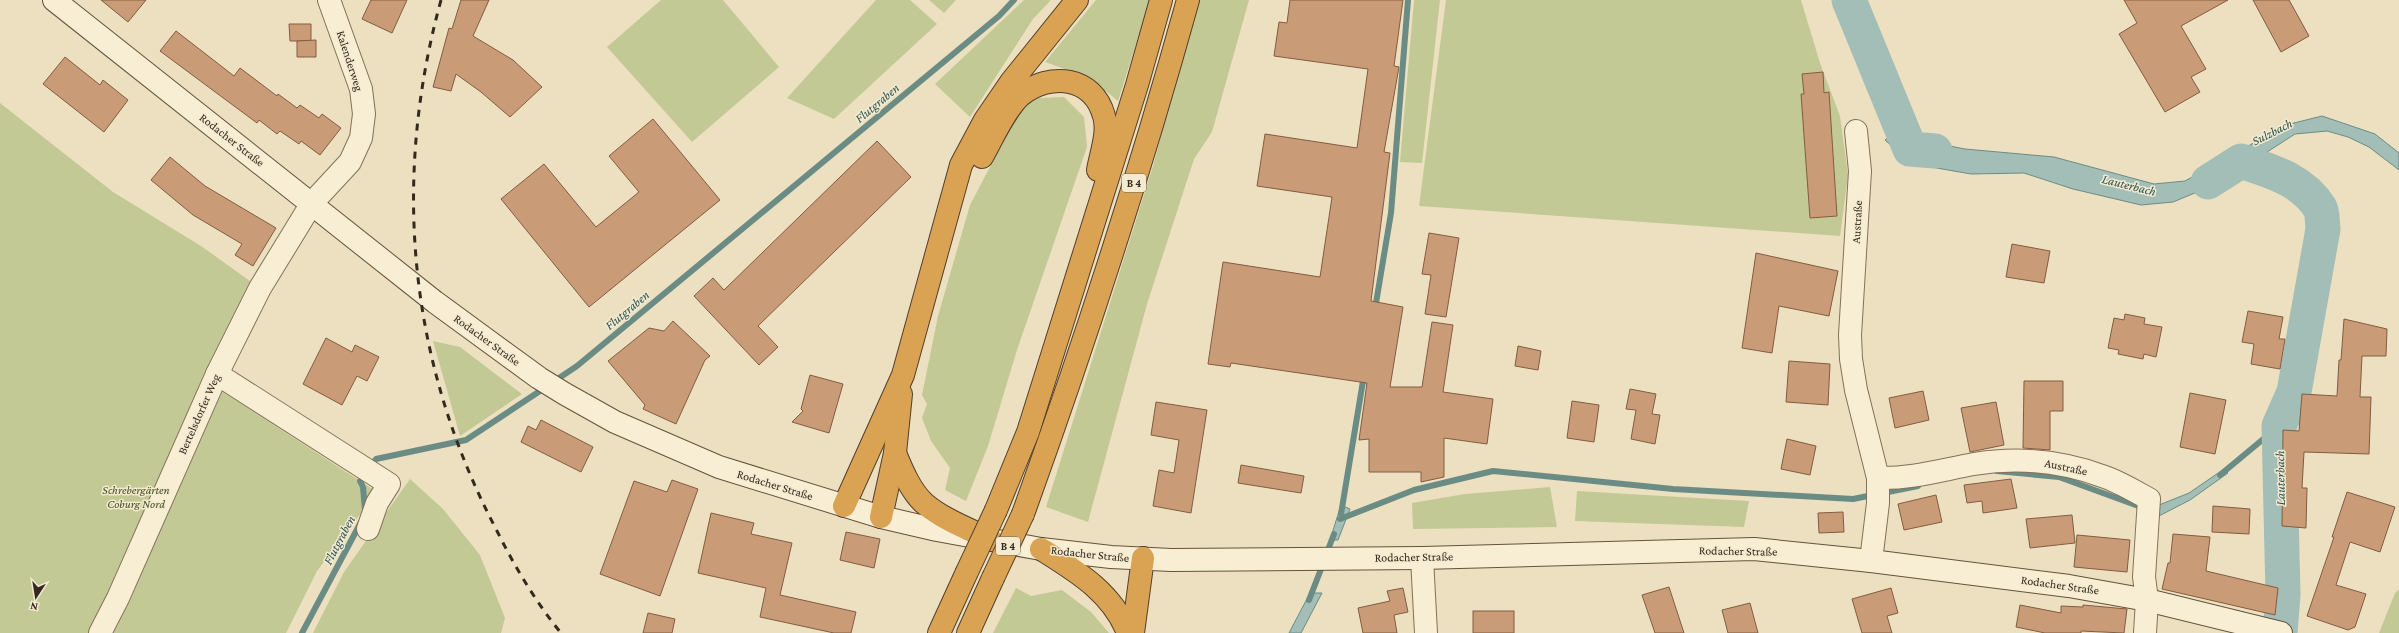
<svg xmlns="http://www.w3.org/2000/svg" width="2399" height="633" font-family="'Crimson Pro',serif">
<style>
.green{fill:#c2c995}
.water{fill:#a3beb7;stroke:#6b8c84}
.lines{fill:none;stroke-linecap:round;stroke-linejoin:round}
.stream{stroke:#6b8c84;stroke-width:6}
.river{stroke:#a3beb7;stroke-width:35}
.building{fill:#c99c77;stroke:#835c40}
.street-casing{stroke:#847159;stroke-width:24}
.secondary-casing{stroke:#66523c;stroke-width:24}
.highway-casing{stroke:#523f2d;stroke-width:24}
.street{stroke:#f7eed3;stroke-width:22}
.secondary{stroke:#f7eed3;stroke-width:22}
.highway{stroke:#daa253;stroke-width:22}
.rail{stroke:#34291d;stroke-width:3;stroke-dasharray:7 7;stroke-linecap:butt}
.highway-bridge-casing{stroke:#523f2d;stroke-width:24;stroke-linecap:butt}
.highway-bridge{stroke:#daa253;stroke-width:22}
.labels{text-anchor:middle;dominant-baseline:central;stroke-width:3;stroke-linejoin:round;paint-order:stroke}
.shield{fill:#f4eacf;stroke:#6e6352;stroke-width:1}
.shield-label{font-size:11px;font-weight:bold;fill:#34291d}
.street-label{font-size:12px;fill:#34291d;stroke:#f4eacf}
.park-label{font-size:12px;font-style:italic;fill:#445024;stroke:#f4eacf}
.water-label{font-size:13px;font-style:italic;fill:#2c5453;stroke:#f4eacf}
</style>
<rect width="100%" height="100%" fill="#ece0c0"/>
<g class="green">
<path d="M 661,0 L 723,0 L 779,67 L 692,142 L 607,47 Z"/>
<path d="M 876,0 L 910,0 L 937,24 L 834,119 L 787,98 Z"/>
<path d="M 929,0 L 956,0 L 944,13 Z"/>
<path d="M 1024,0 L 1051,0 L 1033,19 L 970,117 L 935,84 Z"/>
<path d="M 1096,0 L 1150,0 L 1118,101 C 1096,81 1073,72 1045,62 Z"/>
<path d="M 1196,0 L 1249,0 L 1212,132 L 1194,159 L 1147,304 L 1088,522 L 1046,507 L 1153,166 Z"/>
<path d="M 1414,0 L 1440,0 L 1422,163 L 1400,162 Z"/>
<path d="M 1446,0 L 1801,0 L 1820,63 L 1840,116 L 1848,175 L 1840,236 L 1419,206 Z"/>
<path d="M 1064,97 L 1084,117 L 1087,147 L 1017,350 L 988,446 L 966,501 L 945,490 L 950,468 L 931,441 L 922,418 L 927,404 L 922,395 L 938,316 L 970,205 L 1024,102 L 1039,98 Z"/>
<path d="M 0,103 L 113,192 L 201,246 L 260,288 L 215,387 L 377,492 L 317,571 L 286,633 L 0,633 Z"/>
<path d="M 433,341 L 460,347 L 522,394 L 460,436 Z"/>
<path d="M 410,479 L 443,509 L 480,555 L 505,618 L 501,633 L 313,633 L 344,572 Z"/>
<path d="M 1550,487 L 1557,527 L 1413,529 L 1412,503 L 1465,494 Z"/>
<path d="M 1577,491 L 1749,501 L 1744,527 L 1575,521 Z"/>
<path d="M 1016,588 L 1031,596 L 1062,590 L 1091,612 L 1109,633 L 993,633 Z"/>
<path d="M 2399,589 L 2399,633 L 2379,633 L 2395,593 Z"/>
</g>
<g class="water">
<path d="M 2322,116 L 2375,134 L 2399,153 L 2399,170 L 2369,147 L 2348,137 L 2327,131 L 2295,134 L 2219,183 L 2173,202 L 2141,205 L 2073,189 L 2024,173 L 1971,174 L 1931,167 L 1907,160 L 1885,140 L 1904,126 L 1934,143 L 1965,149 L 2054,157 L 2154,184 L 2185,181 L 2286,125 Z"/>
<path d="M 2224,469 L 2228,473 L 2190,500 L 2157,517 L 2159,505 L 2189,493 Z"/>
<path d="M 1341,505 L 1350,509 L 1338,540 L 1330,540 Z"/>
<path d="M 1310,593 L 1322,593 L 1301,633 L 1289,633 Z"/>
</g>
<g class="lines">
<g class="stream">
<path d="M 1375,309 L 1391,213 L 1408,0"/>
<path d="M 553,382 L 577,366 L 999,16 L 1014,0"/>
<path d="M 1997,471 L 2059,477 L 2144,508"/>
<path d="M 2220,475 L 2279,426"/>
<path d="M 365,510 L 363,487 L 360,481 L 376,459 L 466,440 L 546,387"/>
<path d="M 1341,514 L 1364,375"/>
<path d="M 1340,519 L 1414,490 L 1493,471 L 1673,489 L 1853,499 L 1918,486"/>
<path d="M 1326,555 L 1334,534"/>
<path d="M 1309,600 L 1323,564"/>
<path d="M 302,633 L 361,522"/>
</g>
<g class="river">
<path d="M 1849,0 L 1910,149 L 1935,151"/>
<path d="M 2208,182 L 2241,161 C 2270,171 2302,179 2320,208 C 2323,213 2322,223 2323,229 L 2294,392 L 2279,426 L 2283,595 L 2280,633"/>
</g>
</g>
<g class="building">
<path d="M 101,0 L 146,0 L 128,22 Z"/>
<path d="M 371,0 L 407,0 L 392,33 L 362,19 Z"/>
<path d="M 461,0 L 489,0 L 473,36 L 513,60 L 542,87 L 510,117 L 481,92 L 456,74 L 451,91 L 433,87 L 449,28 L 452,29 Z"/>
<path d="M 1290,0 L 1403,0 L 1394,66 L 1399,67 L 1384,152 L 1390,153 L 1371,301 L 1403,307 L 1390,387 L 1422,387 L 1432,322 L 1453,325 L 1443,392 L 1493,399 L 1487,444 L 1444,438 L 1444,477 L 1421,482 L 1421,472 L 1369,472 L 1369,439 L 1359,440 L 1367,383 L 1231,363 L 1230,367 L 1208,364 L 1223,262 L 1320,277 L 1332,197 L 1257,186 L 1265,134 L 1357,148 L 1368,69 L 1274,56 L 1279,22 L 1287,23 Z"/>
<path d="M 2124,0 L 2228,0 L 2181,26 L 2206,69 L 2191,77 L 2200,92 L 2165,112 L 2119,34 L 2137,23 Z"/>
<path d="M 2253,0 L 2289,0 L 2309,36 L 2281,52 Z"/>
<path d="M 289,24 L 311,24 L 311,41 L 290,41 Z"/>
<path d="M 176,31 L 234,76 L 240,68 L 277,96 L 278,94 L 297,108 L 300,105 L 319,118 L 322,114 L 341,128 L 320,155 L 301,141 L 299,144 L 280,131 L 277,134 L 259,120 L 257,123 L 160,51 Z"/>
<path d="M 316,40 L 316,57 L 297,57 L 297,41 Z"/>
<path d="M 65,57 L 100,85 L 103,80 L 128,100 L 104,132 L 43,84 Z"/>
<path d="M 1823,72 L 1824,93 L 1829,92 L 1837,216 L 1810,218 L 1801,94 L 1804,94 L 1802,74 Z"/>
<path d="M 653,119 L 720,200 L 589,307 L 501,199 L 544,164 L 596,227 L 639,192 L 609,156 Z"/>
<path d="M 877,141 L 911,177 L 758,326 L 778,347 L 759,365 L 694,296 L 713,278 L 724,290 Z"/>
<path d="M 170,157 L 205,186 L 276,228 L 253,266 L 235,255 L 242,244 L 193,215 L 151,180 Z"/>
<path d="M 1429,233 L 1459,238 L 1446,317 L 1425,314 L 1431,275 L 1422,274 Z"/>
<path d="M 2012,244 L 2050,251 L 2044,283 L 2006,277 Z"/>
<path d="M 1756,253 L 1838,271 L 1829,316 L 1779,306 L 1772,353 L 1742,348 Z"/>
<path d="M 2248,311 L 2283,317 L 2279,339 L 2285,339 L 2280,369 L 2251,364 L 2254,344 L 2242,342 Z"/>
<path d="M 2125,314 L 2145,318 L 2144,324 L 2162,327 L 2156,357 L 2144,354 L 2143,359 L 2118,354 L 2119,350 L 2108,348 L 2114,318 L 2124,320 Z"/>
<path d="M 2344,319 L 2387,329 L 2386,356 L 2362,356 L 2360,397 L 2371,397 L 2369,454 L 2304,452 L 2302,488 L 2307,488 L 2306,528 L 2282,526 L 2283,430 L 2299,431 L 2302,394 L 2337,396 L 2339,360 L 2341,360 Z"/>
<path d="M 673,321 L 710,356 L 705,360 L 676,424 L 643,409 L 645,405 L 608,361 L 649,328 L 664,331 Z"/>
<path d="M 326,338 L 352,352 L 355,345 L 379,357 L 367,381 L 357,376 L 342,405 L 303,384 Z"/>
<path d="M 1518,346 L 1541,351 L 1538,370 L 1515,366 Z"/>
<path d="M 1789,361 L 1830,364 L 1828,405 L 1786,402 Z"/>
<path d="M 810,375 L 843,384 L 829,433 L 792,422 L 803,411 L 801,409 Z"/>
<path d="M 2024,381 L 2063,381 L 2063,411 L 2050,411 L 2050,450 L 2023,448 Z"/>
<path d="M 1630,389 L 1656,394 L 1652,414 L 1660,415 L 1655,444 L 1631,439 L 1636,410 L 1626,409 Z"/>
<path d="M 1923,391 L 1929,420 L 1895,428 L 1889,398 Z"/>
<path d="M 2190,393 L 2226,400 L 2215,454 L 2180,447 Z"/>
<path d="M 1572,401 L 1599,405 L 1594,442 L 1567,438 Z"/>
<path d="M 1156,402 L 1207,410 L 1191,513 L 1153,506 L 1159,470 L 1174,473 L 1179,440 L 1151,435 Z"/>
<path d="M 1996,402 L 2004,445 L 1970,452 L 1961,408 Z"/>
<path d="M 541,420 L 593,447 L 581,472 L 521,442 L 528,426 L 536,430 Z"/>
<path d="M 1787,439 L 1816,446 L 1810,475 L 1781,469 Z"/>
<path d="M 1241,465 L 1304,476 L 1301,493 L 1238,483 Z"/>
<path d="M 2011,479 L 2017,508 L 1983,513 L 1982,501 L 1967,503 L 1964,485 Z"/>
<path d="M 672,480 L 698,489 L 660,596 L 600,574 L 634,481 L 667,492 Z"/>
<path d="M 2347,492 L 2395,507 L 2380,552 L 2350,542 L 2336,585 L 2366,594 L 2355,627 L 2348,630 L 2307,616 L 2334,537 L 2332,537 Z"/>
<path d="M 1936,495 L 1942,522 L 1904,530 L 1898,504 Z"/>
<path d="M 2213,506 L 2250,509 L 2249,534 L 2212,532 Z"/>
<path d="M 1843,512 L 1844,532 L 1819,533 L 1818,513 Z"/>
<path d="M 711,513 L 754,523 L 751,534 L 792,543 L 780,595 L 856,612 L 851,633 L 834,633 L 760,617 L 766,588 L 698,573 Z"/>
<path d="M 2072,515 L 2075,543 L 2030,548 L 2026,519 Z"/>
<path d="M 846,532 L 880,539 L 874,568 L 840,560 Z"/>
<path d="M 2173,534 L 2210,537 L 2206,571 L 2278,588 L 2275,615 L 2162,589 L 2168,563 L 2170,563 Z"/>
<path d="M 2077,535 L 2130,540 L 2127,572 L 2074,567 Z"/>
<path d="M 1669,587 L 1684,633 L 1655,633 L 1642,595 Z"/>
<path d="M 1403,588 L 1408,612 L 1394,615 L 1397,633 L 1363,633 L 1358,608 L 1390,601 L 1387,591 Z"/>
<path d="M 1891,588 L 1898,613 L 1887,616 L 1892,633 L 1862,633 L 1852,599 Z"/>
<path d="M 1750,603 L 1758,633 L 1728,633 L 1722,610 Z"/>
<path d="M 2020,605 L 2061,613 L 2061,606 L 2083,607 L 2083,605 L 2127,609 L 2124,633 L 2081,631 L 2081,633 L 2045,633 L 2016,627 Z"/>
<rect x="1473" y="611" width="41" height="22"/>
<path d="M 648,613 L 675,619 L 672,633 L 643,633 Z"/>
</g>
<g class="lines">
<g class="street-casing">
<g id="street">
<path d="M 1856,131 L 1860,171 L 1850,335 L 1851,359 L 1856,390 L 1878,478 L 1878,503 L 1871,561"/>
<path d="M 217,374 L 389,484 L 377,503 L 368,529"/>
<path d="M 1878,478 C 1911,479 1941,470 1974,464 C 2017,457 2061,461 2102,476 C 2118,481 2134,491 2149,499 L 2144,577 L 2147,600 L 2145,633"/>
<path d="M 1422,558 L 1426,633"/>
<path d="M 100,633 L 118,598 L 217,374 L 260,288 L 312,203 L 350,162 L 361,138 L 364,114 L 361,89 L 329,0"/>
</g>
</g>
<g class="secondary-casing">
<path id="secondary" d="M 54,0 L 435,302 L 539,378 L 565,394 L 615,422 L 719,467 L 881,517 L 937,530 L 1041,549 L 1111,557 L 1171,560 L 1422,558 L 1754,549 L 1871,561 L 2069,586 L 2147,600 L 2281,633"/>
</g>
<g class="highway-casing">
<g id="highway">
<path d="M 982,157 C 992,139 1006,108 1021,95 C 1050,72 1093,76 1104,116 C 1109,132 1101,153 1098,170"/>
<path d="M 895,453 C 902,470 911,492 925,504 C 944,520 969,529 991,540"/>
<path d="M 844,506 L 903,375 L 961,165 L 985,120 L 1011,82 L 1077,0"/>
<path d="M 996,510 L 1028,432 L 1137,85 L 1161,0"/>
<path d="M 1023,514 C 1084,345 1140,173 1188,0"/>
<path d="M 881,517 L 895,453 L 901,394"/>
<path d="M 1041,549 C 1076,571 1112,592 1128,633"/>
<path d="M 939,633 L 966,574"/>
<path d="M 968,633 L 993,578"/>
<path d="M 1133,633 L 1143,558"/>
</g>
</g>
<use href="#street" class="street"/>
<use href="#secondary" class="secondary"/>
<use href="#highway" class="highway"/>
<path class="rail" d="M 441,0 C 391,182 409,364 497,531 C 515,567 535,601 561,633"/>
<g class="highway-bridge-casing">
<g id="highway-bridge">
<path d="M 966,574 L 996,510"/>
<path d="M 993,578 L 1023,514"/>
</g>
</g>
<use href="#highway-bridge" class="highway-bridge"/>
</g>
<g class="labels">
<g class="shield">
<rect x="1122" y="174" width="24" height="18" rx="3"/>
<rect x="996" y="537" width="24" height="18" rx="3"/>
</g>
<g class="shield-label">
<text x="1134" y="183">B 4</text>
<text x="1008" y="546">B 4</text>
</g>
<g class="street-label">
<text transform="translate(350 61) rotate(72)">Kalenderweg</text>
<text transform="translate(232 140) rotate(38)">Rodacher Straße</text>
<text transform="translate(1857 222) rotate(-87)">Austraße</text>
<text transform="translate(487 340) rotate(36)">Rodacher Straße</text>
<text transform="translate(199 414) rotate(-66)">Bertelsdorfer Weg</text>
<text transform="translate(2066 467) rotate(12)">Austraße</text>
<text transform="translate(775 485) rotate(17)">Rodacher Straße</text>
<text transform="translate(1738 551) rotate(1)">Rodacher Straße</text>
<text transform="translate(1090 554) rotate(6)">Rodacher Straße</text>
<text transform="translate(1414 557) rotate(-1)">Rodacher Straße</text>
<text transform="translate(2060 585) rotate(8)">Rodacher Straße</text>
</g>
<g class="park-label">
<text x="136" y="490">Schrebergärten<tspan x="136" dy="14">Coburg Nord</tspan></text>
</g>
<g class="water-label">
<text transform="translate(877 103) rotate(-40)">Flutgraben</text>
<text transform="translate(2272 132) rotate(-27)">Sulzbach</text>
<text transform="translate(2129 185) rotate(14)">Lauterbach</text>
<text transform="translate(627 310) rotate(-40)">Flutgraben</text>
<text transform="translate(2280 478) rotate(-91)">Lauterbach</text>
<text transform="translate(339 540) rotate(-62)">Flutgraben</text>
</g>
</g>
<g transform="translate(36 597) rotate(192)" stroke="#f4eacf" stroke-width="3" paint-order="stroke">
<path d="M0-3L7 15L0 10L-7 15Z" fill="#34291d"/>
<text y="-6" font-size="11" font-weight="bold" text-anchor="middle" fill="#34291d">N</text>
</g>
</svg>
